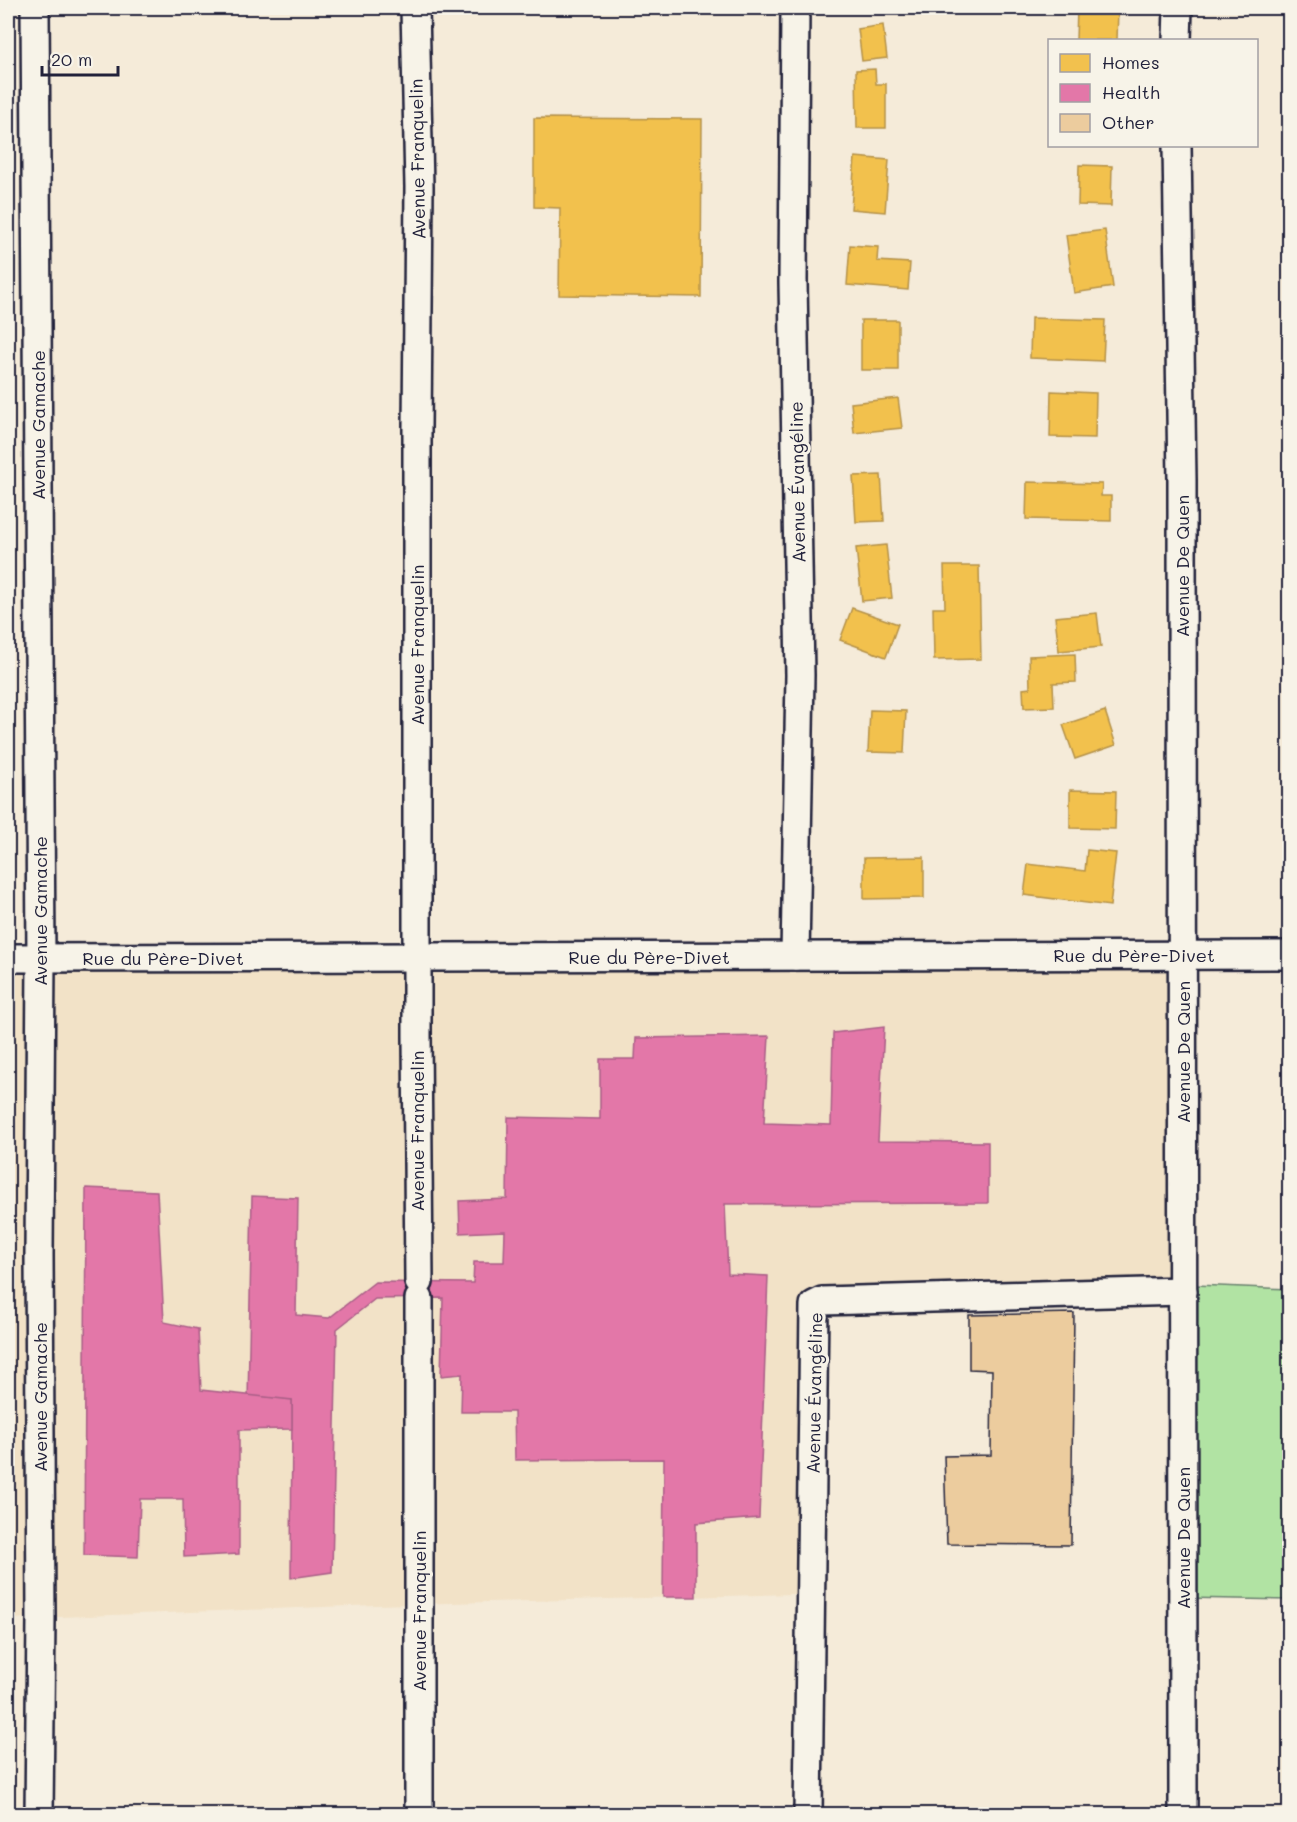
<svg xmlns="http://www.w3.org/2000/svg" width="1297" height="1822" font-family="Mali,sans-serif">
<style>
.built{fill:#f2e2c7}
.green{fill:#b1e3a3;stroke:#6a826f;stroke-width:1.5}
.homes{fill:#f2c14e;stroke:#b49148;stroke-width:1.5}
.health{fill:#e377a8;stroke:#a95e87;stroke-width:1.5}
.building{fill:#eccc9e;stroke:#22223b;stroke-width:1.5}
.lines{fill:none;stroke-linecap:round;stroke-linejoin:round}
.minor-casing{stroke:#22223b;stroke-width:32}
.minor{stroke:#f7f3e8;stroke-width:27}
.labels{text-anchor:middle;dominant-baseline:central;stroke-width:6;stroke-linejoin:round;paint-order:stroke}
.street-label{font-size:18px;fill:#22223b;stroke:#f7f3e8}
</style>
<rect width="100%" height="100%" fill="#f5ebd9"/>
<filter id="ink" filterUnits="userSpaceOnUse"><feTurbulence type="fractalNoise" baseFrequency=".0167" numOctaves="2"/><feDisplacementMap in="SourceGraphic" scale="12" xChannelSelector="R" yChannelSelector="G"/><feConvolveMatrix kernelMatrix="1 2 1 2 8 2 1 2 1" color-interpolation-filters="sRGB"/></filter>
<g filter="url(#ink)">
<path class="built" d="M 1183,955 L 1183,1291 L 814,1305 L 796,1594 L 375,1605 L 8,1619 L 8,959 Z"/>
<path class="green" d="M 1195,1285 L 1289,1289 L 1289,1600 L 1183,1598 Z"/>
<g class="homes">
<path d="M 1077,8 L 1118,10 L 1117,40 L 1076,40 Z"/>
<path d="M 883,25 L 887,58 L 862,61 L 858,29 Z"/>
<path d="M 875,69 L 876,84 L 886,84 L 886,128 L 857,128 L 856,70 Z"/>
<path d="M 534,118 L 702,119 L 701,297 L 559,295 L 560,208 L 534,207 Z"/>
<path d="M 855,157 L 889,160 L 885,212 L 851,209 Z"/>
<path d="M 1079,165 L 1112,166 L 1111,206 L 1078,205 Z"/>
<path d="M 1105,230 L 1113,287 L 1074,293 L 1066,235 Z"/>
<path d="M 850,245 L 878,247 L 877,261 L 910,263 L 908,290 L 847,285 Z"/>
<path d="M 1031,318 L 1105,320 L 1103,361 L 1030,358 Z"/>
<rect x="861" y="320" width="37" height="50"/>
<path d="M 1051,391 L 1096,393 L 1095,438 L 1050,437 Z"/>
<path d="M 898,398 L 902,428 L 854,433 L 851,403 Z"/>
<path d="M 881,475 L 884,521 L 856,522 L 853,476 Z"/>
<path d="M 1027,482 L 1102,484 L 1101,496 L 1111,496 L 1111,521 L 1026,519 Z"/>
<path d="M 886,545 L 892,598 L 862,601 L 856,548 Z"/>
<path d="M 944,566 L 979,566 L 981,659 L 934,660 L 933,608 L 945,608 Z"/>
<path d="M 852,608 L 898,624 L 886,657 L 840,640 Z"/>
<path d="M 1097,613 L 1101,647 L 1059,651 L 1055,617 Z"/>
<path d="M 1075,654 L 1076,682 L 1053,683 L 1054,707 L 1024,708 L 1023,689 L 1030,688 L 1029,656 Z"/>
<path d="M 870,710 L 906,711 L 904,753 L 868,752 Z"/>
<path d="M 1105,711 L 1116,745 L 1075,759 L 1063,725 Z"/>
<path d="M 1070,790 L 1116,791 L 1115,829 L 1070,828 Z"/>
<path d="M 1087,850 L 1116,853 L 1110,906 L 1024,895 L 1028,864 L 1085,871 Z"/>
<path d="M 924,857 L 924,898 L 864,899 L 864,858 Z"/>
</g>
<g class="health">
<path d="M 884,1027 L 878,1141 L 988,1142 L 988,1203 L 725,1204 L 728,1274 L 768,1276 L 759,1518 L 696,1523 L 696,1597 L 663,1597 L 664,1459 L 515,1460 L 514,1412 L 461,1412 L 462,1374 L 441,1376 L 443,1298 L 375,1299 L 337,1329 L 332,1572 L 291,1578 L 292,1400 L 248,1401 L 252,1196 L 298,1198 L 296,1315 L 329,1318 L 375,1282 L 473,1283 L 474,1262 L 504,1262 L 505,1231 L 460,1233 L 459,1201 L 507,1199 L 508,1117 L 600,1119 L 600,1059 L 635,1059 L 636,1038 L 769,1036 L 764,1123 L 831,1125 L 833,1033 Z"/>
<path d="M 86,1188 L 157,1191 L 164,1322 L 198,1329 L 201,1390 L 292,1400 L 292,1429 L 239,1430 L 239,1554 L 184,1557 L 183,1499 L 140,1499 L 138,1557 L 84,1555 Z"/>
</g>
<path class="building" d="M 1074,1313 L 1071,1545 L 947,1544 L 944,1456 L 991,1455 L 992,1370 L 969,1369 L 969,1315 Z"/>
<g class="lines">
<g class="minor-casing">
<g id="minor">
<path d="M 35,8 L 41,958 L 39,1254 L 41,1618 L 39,1814"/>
<path d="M 415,8 L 419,187 L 417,430 L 417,1036 L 419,1282"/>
<path d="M 1177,40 L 1178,8"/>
<path d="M 1177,146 L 1182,480 L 1183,1814"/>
<path d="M 795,956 L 800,675 L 793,282 L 795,8"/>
<path d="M 8,958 L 1290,955"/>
<path d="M 419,1814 L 419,1299"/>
<path d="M 808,1814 L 814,1305 L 822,1301 L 1183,1291"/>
</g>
</g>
<use href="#minor" class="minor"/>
</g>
</g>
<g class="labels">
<g class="street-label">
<text transform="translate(417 159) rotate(-91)">Avenue Franquelin</text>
<text transform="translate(38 425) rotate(-90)">Avenue Gamache</text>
<text transform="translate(797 482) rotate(-91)">Avenue Évangéline</text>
<text transform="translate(1182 566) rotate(-90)">Avenue De Quen</text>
<text transform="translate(417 645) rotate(-90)">Avenue Franquelin</text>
<text transform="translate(40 911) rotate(-90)">Avenue Gamache</text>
<text x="1134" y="955">Rue du Père-Divet</text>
<text x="649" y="957">Rue du Père-Divet</text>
<text x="163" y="958">Rue du Père-Divet</text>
<text transform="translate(1183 1052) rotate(-90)">Avenue De Quen</text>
<text transform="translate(417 1131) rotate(-90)">Avenue Franquelin</text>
<text transform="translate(814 1393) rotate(-89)">Avenue Évangéline</text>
<text transform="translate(40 1397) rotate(-90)">Avenue Gamache</text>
<text transform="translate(1183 1538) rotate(-90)">Avenue De Quen</text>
<text transform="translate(419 1611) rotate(-90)">Avenue Franquelin</text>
</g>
</g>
<rect width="1297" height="1822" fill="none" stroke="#f7f3e8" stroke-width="30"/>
<rect x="15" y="15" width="1267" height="1792" fill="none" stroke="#22223b" stroke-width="2" filter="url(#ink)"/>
<rect x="1048" y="39" width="210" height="108" fill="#f7f3e8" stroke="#a29fa3" stroke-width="1.5"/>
<rect x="1060" y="54" width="30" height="18" fill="#f2c14e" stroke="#a29fa3" stroke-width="1.5"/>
<text x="1102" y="69" font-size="18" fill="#22223b">Homes</text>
<rect x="1060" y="84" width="30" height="18" fill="#e377a8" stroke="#a29fa3" stroke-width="1.5"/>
<text x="1102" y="99" font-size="18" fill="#22223b">Health</text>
<rect x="1060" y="114" width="30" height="18" fill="#eccc9e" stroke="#a29fa3" stroke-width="1.5"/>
<text x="1102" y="129" font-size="18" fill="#22223b">Other</text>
<path d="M42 66v9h76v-9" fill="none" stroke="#22223b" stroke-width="3"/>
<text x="51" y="66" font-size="18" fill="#22223b" stroke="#f7f3e8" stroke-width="4.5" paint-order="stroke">20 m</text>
</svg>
